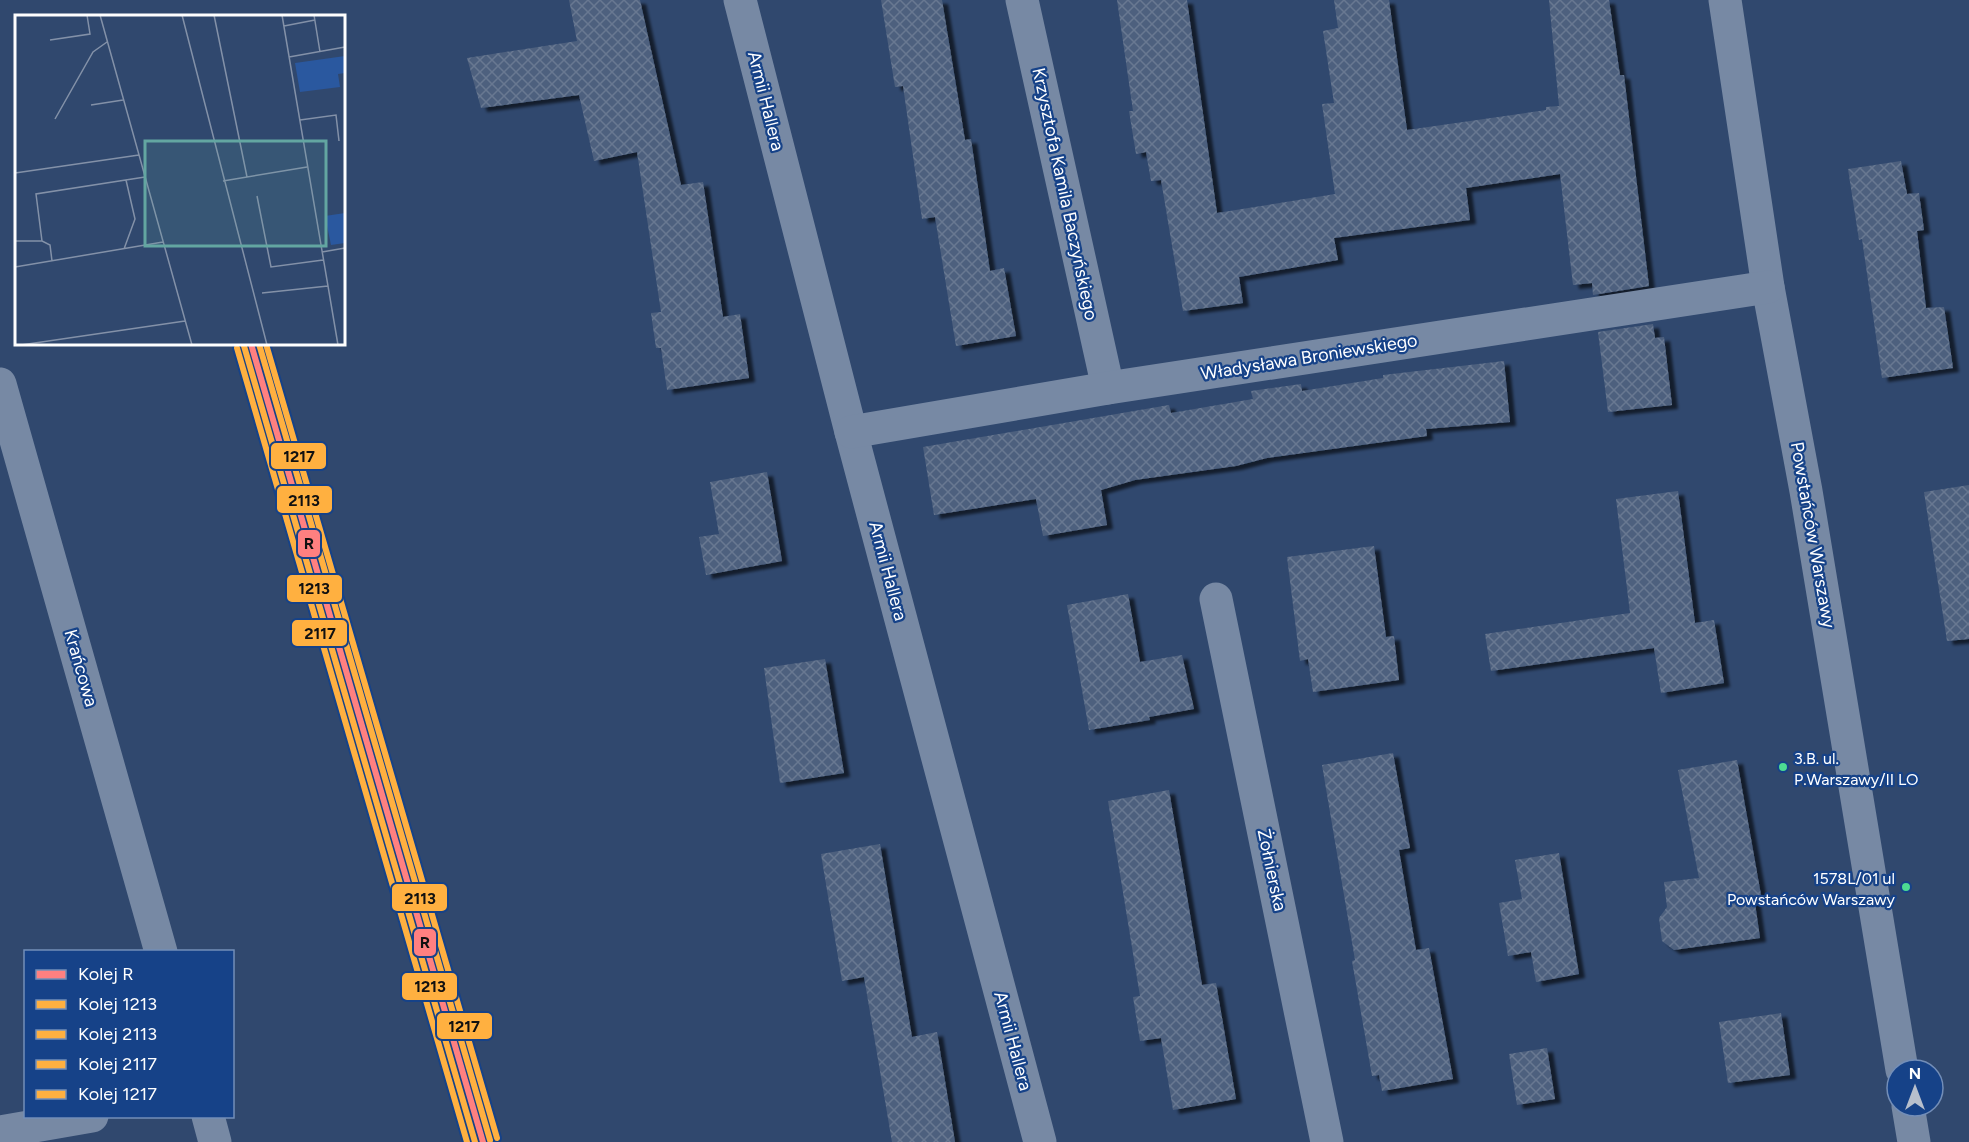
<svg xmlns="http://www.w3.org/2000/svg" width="1969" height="1142" font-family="Figtree,sans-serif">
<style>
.building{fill:url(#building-cross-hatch);filter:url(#shadow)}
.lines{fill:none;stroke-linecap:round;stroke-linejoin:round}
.minor{stroke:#7789a4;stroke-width:33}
.rail-1-casing{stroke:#164288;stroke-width:10}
.rail-2-casing{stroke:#164288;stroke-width:10}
.rail-3-casing{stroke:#164288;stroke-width:10}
.rail-4-casing{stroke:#164288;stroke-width:10}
.rail-5-casing{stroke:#164288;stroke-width:10}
.rail-1{stroke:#ff8080;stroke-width:6}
.rail-2{stroke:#ffb040;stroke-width:6}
.rail-3{stroke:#ffb040;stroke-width:6}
.rail-4{stroke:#ffb040;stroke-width:6}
.rail-5{stroke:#ffb040;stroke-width:6}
.bus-dot{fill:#4ddb92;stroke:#164288;stroke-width:2}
.labels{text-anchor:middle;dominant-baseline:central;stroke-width:4.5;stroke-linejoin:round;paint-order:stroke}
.bus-label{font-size:16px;fill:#fff;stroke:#164288;text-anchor:start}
.street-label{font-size:18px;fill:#fff;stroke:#164288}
.inset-road{fill:none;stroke:#8391a8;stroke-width:1.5}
.view{fill:#63a6a1;fill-opacity:0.15;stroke:#63a6a1;stroke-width:3}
.inset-edge{fill:none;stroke:#fff;stroke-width:3}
.line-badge{stroke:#164288;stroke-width:2}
.pale-badge-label{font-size:16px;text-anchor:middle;font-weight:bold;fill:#111}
</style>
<defs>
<pattern id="building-cross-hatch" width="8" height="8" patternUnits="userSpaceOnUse" patternTransform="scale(1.5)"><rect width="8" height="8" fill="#4d607e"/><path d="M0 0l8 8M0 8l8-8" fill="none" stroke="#687891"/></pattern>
<filter id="shadow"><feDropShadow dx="6" dy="4" stdDeviation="1.5" flood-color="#0009"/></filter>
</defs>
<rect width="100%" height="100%" fill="#30486e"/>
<g class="building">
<path d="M 569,0 L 640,0 L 681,185 L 703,182 L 723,317 L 740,314 L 749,378 L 667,390 L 661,348 L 656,348 L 651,313 L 661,312 L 637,152 L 594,161 L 579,95 L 481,108 L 467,58 L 577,41 Z"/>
<path d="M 881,0 L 942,0 L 965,140 L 971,139 L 990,271 L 1004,268 L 1016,336 L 956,346 L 935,217 L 922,219 L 903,86 L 895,87 Z"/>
<path d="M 1117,0 L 1187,0 L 1217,213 L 1335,194 L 1322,104 L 1334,103 L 1323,31 L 1338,28 L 1334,0 L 1389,0 L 1407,130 L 1546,110 L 1546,107 L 1559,106 L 1549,0 L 1609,0 L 1620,75 L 1624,75 L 1649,286 L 1593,295 L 1592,283 L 1573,285 L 1560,174 L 1466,188 L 1470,220 L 1334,238 L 1338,260 L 1239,277 L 1243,303 L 1183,311 L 1161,180 L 1151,181 L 1146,152 L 1136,154 L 1129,111 L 1133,111 Z"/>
<path d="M 1901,161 L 1907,194 L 1919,193 L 1924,230 L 1917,231 L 1926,308 L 1944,307 L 1953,368 L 1882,378 L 1862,239 L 1859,240 L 1848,169 Z"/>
<path d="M 1653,324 L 1655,338 L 1664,337 L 1672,405 L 1608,412 L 1598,332 Z"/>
<path d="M 1504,361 L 1510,422 L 1426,429 L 1427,436 L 1267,458 L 1236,466 L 1135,480 L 1101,490 L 1107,525 L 1043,536 L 1036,499 L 934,515 L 923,447 L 1169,405 L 1171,413 L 1253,399 L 1251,391 L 1301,384 L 1302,391 L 1383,378 L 1383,375 Z"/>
<path d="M 767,472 L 782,561 L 706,575 L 699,537 L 719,534 L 710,482 Z"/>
<path d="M 1969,485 L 1969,639 L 1947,641 L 1924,492 Z"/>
<path d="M 1678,491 L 1695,623 L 1714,620 L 1724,683 L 1661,693 L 1654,648 L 1491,671 L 1485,634 L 1630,613 L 1616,499 Z"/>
<path d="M 1374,546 L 1386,637 L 1394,636 L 1399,680 L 1313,692 L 1308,659 L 1300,661 L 1287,557 Z"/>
<path d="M 1128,594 L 1140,662 L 1182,655 L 1194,709 L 1149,717 L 1150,720 L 1089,730 L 1067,605 Z"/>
<path d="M 825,659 L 844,773 L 780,783 L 764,668 Z"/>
<path d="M 1393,753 L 1410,848 L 1399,850 L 1416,950 L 1429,948 L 1453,1079 L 1382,1091 L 1379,1075 L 1372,1076 L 1352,961 L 1355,960 L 1322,765 Z"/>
<path d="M 1737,760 L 1761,895 L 1754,896 L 1760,938 L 1674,950 L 1662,941 L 1659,918 L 1667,907 L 1664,882 L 1699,878 L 1678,770 Z"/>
<path d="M 1169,790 L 1202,985 L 1216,983 L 1236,1099 L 1173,1110 L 1161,1038 L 1140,1041 L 1133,997 L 1140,996 L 1108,801 Z"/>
<path d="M 880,844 L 912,1037 L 937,1032 L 955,1142 L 892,1142 L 864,977 L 842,981 L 821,854 Z"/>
<path d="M 1559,853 L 1579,974 L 1536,982 L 1531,952 L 1508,956 L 1499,903 L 1522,899 L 1515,860 Z"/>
<path d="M 1781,1013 L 1790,1075 L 1728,1083 L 1719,1022 Z"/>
<path d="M 1547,1048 L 1555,1099 L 1517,1105 L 1509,1054 Z"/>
</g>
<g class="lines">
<g class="minor">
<path d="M 740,0 L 851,432 L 1040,1142"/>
<path d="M 1022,0 L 1108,388"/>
<path d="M 1725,0 L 1768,287 L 1806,491 L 1902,1070"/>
<path d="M 0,384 L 161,952"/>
<path d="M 851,432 L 1108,388 L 1768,287"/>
<path d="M 1216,599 L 1327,1142"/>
<path d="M 1908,1106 L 1914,1142"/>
<path d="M 208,1116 L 215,1142"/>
<path d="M 0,1132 L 92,1116"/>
</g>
<g class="rail-1-casing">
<path id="rail-1" d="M 251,344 L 483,1142"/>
</g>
<g class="rail-2-casing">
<path id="rail-2" d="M 244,346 L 475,1142"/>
</g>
<g class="rail-3-casing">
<path id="rail-3" d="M 259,344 L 490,1140"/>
</g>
<g class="rail-4-casing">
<path id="rail-4" d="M 237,348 L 467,1142"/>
</g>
<g class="rail-5-casing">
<path id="rail-5" d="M 266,344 L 497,1138"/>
</g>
<use href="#rail-1" class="rail-1"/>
<use href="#rail-2" class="rail-2"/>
<use href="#rail-3" class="rail-3"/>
<use href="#rail-4" class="rail-4"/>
<use href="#rail-5" class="rail-5"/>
</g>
<g class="bus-dot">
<circle cx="1783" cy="767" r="5"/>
<circle cx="1906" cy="887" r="5"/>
</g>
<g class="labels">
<g class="bus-label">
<text x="1794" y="758">3.B. ul.<tspan x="1794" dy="21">P.Warszawy/II LO</tspan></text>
<text x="1895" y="878" text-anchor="end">1578L/01 ul<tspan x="1895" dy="21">Powstańców Warszawy</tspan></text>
</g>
<g class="street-label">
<text transform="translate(766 101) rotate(76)">Armii Hallera</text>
<text transform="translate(1065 194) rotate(78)">Krzysztofa Kamila Baczyńskiego</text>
<text transform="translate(1309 357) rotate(-9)">Władysława Broniewskiego</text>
<text transform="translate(1813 535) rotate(80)">Powstańców Warszawy</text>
<text transform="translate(888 571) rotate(75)">Armii Hallera</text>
<text transform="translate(81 668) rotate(74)">Krańcowa</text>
<text transform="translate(1272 870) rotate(78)">Żołnierska</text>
<text transform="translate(1013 1041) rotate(75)">Armii Hallera</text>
</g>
</g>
<g transform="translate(15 15)">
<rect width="330" height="330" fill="#30486e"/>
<path d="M 330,41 L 330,58 L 323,59 L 325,72 L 285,77 L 280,48 Z" fill="#2a589f"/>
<path d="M 330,198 L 330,228 L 316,230 L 310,201 Z" fill="#2a589f"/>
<path class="inset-road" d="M 85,0 L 177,330M 167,0 L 252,330M 199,0 L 232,162M 267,0 L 323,330M 299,0 L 305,37M 269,11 L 300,5M 35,25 L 75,19 L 72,0M 274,42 L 330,32M 76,90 L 108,85M 40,104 L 78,37 L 92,27M 285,105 L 321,100 L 324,126M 0,158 L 124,140M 208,166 L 292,152M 242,181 L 256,252 L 308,245M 0,226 L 27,226M 109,234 L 120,204 L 111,165M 307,237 L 330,233M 37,246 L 35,230 L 27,226 L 21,179 L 130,162M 0,252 L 148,227M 247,278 L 313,271M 6,330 L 170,306"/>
<path class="view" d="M 130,126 L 311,126 L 311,231 L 130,231 Z"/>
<rect width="330" height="330" class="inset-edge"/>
</g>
<g class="line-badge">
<rect x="270" y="442" width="57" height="28" rx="6" fill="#ffb040"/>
<rect x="276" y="485" width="57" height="29" rx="6" fill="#ffb040"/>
<rect x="297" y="529" width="24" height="29" rx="6" fill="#ff8080"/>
<rect x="286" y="574" width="57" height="29" rx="6" fill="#ffb040"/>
<rect x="291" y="619" width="57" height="28" rx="6" fill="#ffb040"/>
<rect x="391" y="883" width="57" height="29" rx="6" fill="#ffb040"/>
<rect x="413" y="928" width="24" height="29" rx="6" fill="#ff8080"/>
<rect x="401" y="972" width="57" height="29" rx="6" fill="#ffb040"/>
<rect x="436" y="1012" width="57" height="28" rx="6" fill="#ffb040"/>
</g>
<g class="pale-badge-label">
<text x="299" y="462">1217</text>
<text x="304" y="506">2113</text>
<text x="309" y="549">R</text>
<text x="314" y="594">1213</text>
<text x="320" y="639">2117</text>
<text x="420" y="904">2113</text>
<text x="425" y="948">R</text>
<text x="430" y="992">1213</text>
<text x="464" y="1032">1217</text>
</g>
<rect x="24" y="950" width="210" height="168" fill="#164288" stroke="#738eb8" stroke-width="1.5"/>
<rect x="36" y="970" width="30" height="9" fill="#ff8080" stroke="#738eb8" stroke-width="1.5"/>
<text x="78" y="980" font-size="18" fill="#ffffff">Kolej R</text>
<rect x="36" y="1000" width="30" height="9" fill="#ffb040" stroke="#738eb8" stroke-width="1.5"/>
<text x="78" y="1010" font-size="18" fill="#ffffff">Kolej 1213</text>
<rect x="36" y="1030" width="30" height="9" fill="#ffb040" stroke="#738eb8" stroke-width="1.5"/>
<text x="78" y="1040" font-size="18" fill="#ffffff">Kolej 2113</text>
<rect x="36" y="1060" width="30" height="9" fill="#ffb040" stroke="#738eb8" stroke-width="1.5"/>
<text x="78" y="1070" font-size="18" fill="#ffffff">Kolej 2117</text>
<rect x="36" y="1090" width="30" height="9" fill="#ffb040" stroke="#738eb8" stroke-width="1.5"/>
<text x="78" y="1100" font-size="18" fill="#ffffff">Kolej 1217</text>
<g transform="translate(1915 1088)"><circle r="28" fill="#164288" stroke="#738eb8" stroke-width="1.5"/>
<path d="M0-4.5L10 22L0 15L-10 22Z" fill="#b7bfcc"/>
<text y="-9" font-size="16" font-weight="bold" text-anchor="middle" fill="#ffffff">N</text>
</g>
</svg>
